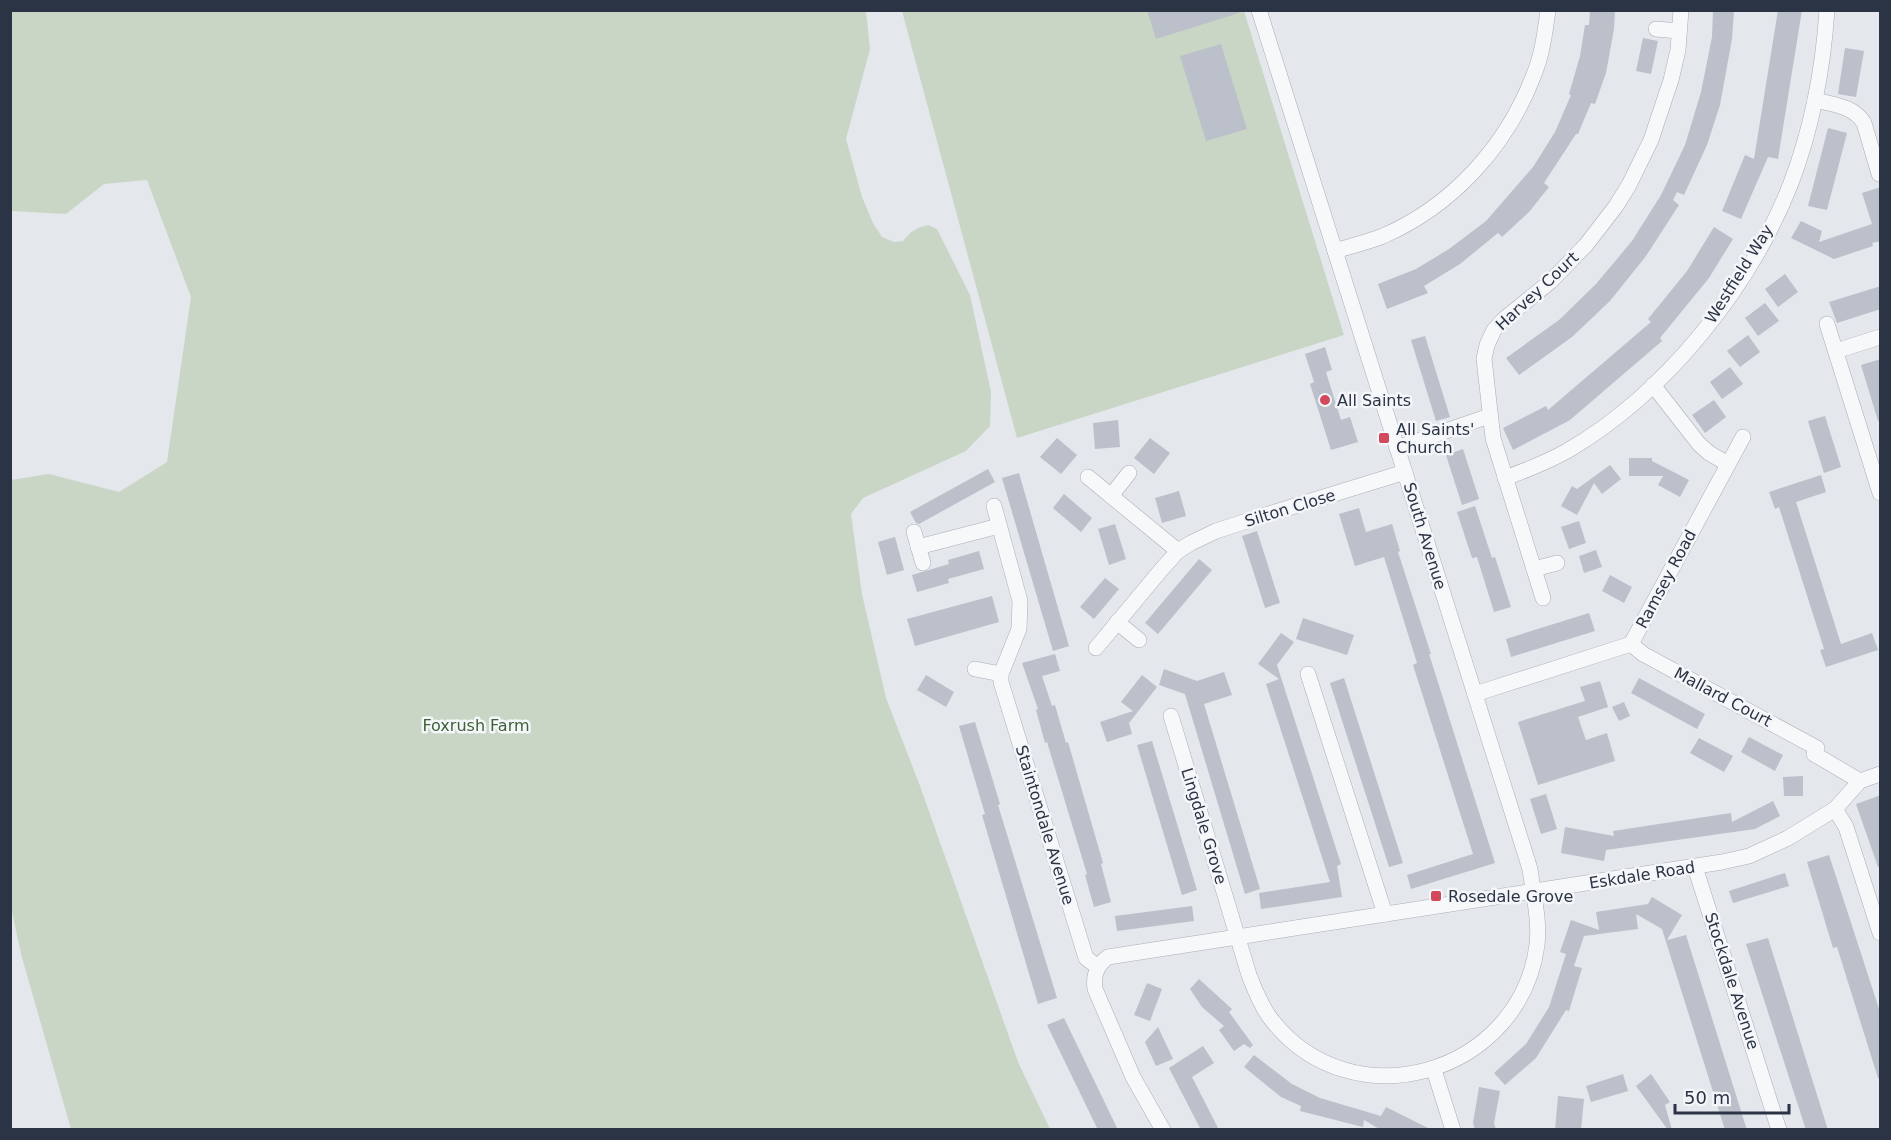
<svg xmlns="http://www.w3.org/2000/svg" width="1891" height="1140" font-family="'DejaVu Sans',sans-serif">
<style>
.green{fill:#c9d6c5}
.building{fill:#bbc0ca}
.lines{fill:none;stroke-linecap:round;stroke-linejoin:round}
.minor-casing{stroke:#a9aeb7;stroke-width:16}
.minor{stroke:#f7f8fa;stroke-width:15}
.poi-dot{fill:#d1495b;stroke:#f4f6f9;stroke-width:2}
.labels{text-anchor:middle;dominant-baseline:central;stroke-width:5;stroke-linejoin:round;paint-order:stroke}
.street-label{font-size:16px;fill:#2b3445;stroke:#f4f6f9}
.poi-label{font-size:16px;fill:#2b3445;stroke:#f4f6f9;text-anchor:start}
.park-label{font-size:16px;fill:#3f6138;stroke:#f4f6f9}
</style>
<rect width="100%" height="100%" fill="#e4e7ec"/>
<g class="green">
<path d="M 11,10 L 866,11 L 870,49 L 846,139 L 862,197 L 873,223 L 882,237 L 894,242 L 903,241 C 911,231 916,228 928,225 L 937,229 L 970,295 L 991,392 L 990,426 L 966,451 L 863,498 L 851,514 L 862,594 L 886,698 L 920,786 L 1018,1062 L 1050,1129 L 71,1129 L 21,954 L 11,907 L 11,480 L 49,474 L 119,492 L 167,462 L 191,297 L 147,180 L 104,184 L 66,214 L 11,211 Z"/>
<path d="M 902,11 L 1244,11 L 1344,335 L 1017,438 Z"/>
</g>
<g class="building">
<path d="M 1147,10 L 1238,10 L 1239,13 L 1156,39 Z"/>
<path d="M 1590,10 L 1615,10 L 1614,29 L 1606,73 L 1595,104 L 1591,103 L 1578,134 L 1576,134 L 1544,183 L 1549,187 L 1529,212 L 1502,237 L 1498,233 L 1460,264 L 1424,286 L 1428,293 L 1387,309 L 1378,284 L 1416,269 L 1449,249 L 1486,221 L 1533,167 L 1555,132 L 1571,95 L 1569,94 L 1580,56 L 1585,25 L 1589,25 Z"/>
<path d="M 1713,10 L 1734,10 L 1732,39 L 1720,105 L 1707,145 L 1684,195 L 1677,192 L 1673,200 L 1679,205 L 1646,256 L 1610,301 L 1572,337 L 1519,375 L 1506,358 L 1559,320 L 1596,284 L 1632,241 L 1661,195 L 1685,145 L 1701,92 L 1712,37 Z"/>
<path d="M 1778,10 L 1802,10 L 1778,159 L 1768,157 L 1741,219 L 1722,211 L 1745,155 L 1754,159 Z"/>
<path d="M 1643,38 L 1658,41 L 1651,74 L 1636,71 Z"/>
<path d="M 1221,44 L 1247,129 L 1206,141 L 1180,56 Z"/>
<path d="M 1845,48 L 1864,51 L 1856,97 L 1838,94 Z"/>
<path d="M 1828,128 L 1847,133 L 1827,210 L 1808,206 Z"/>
<path d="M 1881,187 L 1881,241 L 1872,243 L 1873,246 L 1834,259 L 1791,238 L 1801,221 L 1822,231 L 1819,242 L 1872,224 L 1862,193 Z"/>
<path d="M 1714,227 L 1733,239 L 1709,278 L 1660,338 L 1662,341 L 1570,420 L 1513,450 L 1503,428 L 1546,406 L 1548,410 L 1651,322 L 1648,319 L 1687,271 Z"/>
<path d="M 1785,274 L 1798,292 L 1778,307 L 1765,289 Z"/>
<path d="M 1881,286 L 1881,309 L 1837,323 L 1829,302 Z"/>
<path d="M 1765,303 L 1779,321 L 1758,336 L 1745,318 Z"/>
<path d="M 1748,335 L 1760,352 L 1740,367 L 1727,351 Z"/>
<path d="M 1425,336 L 1450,417 L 1436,421 L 1411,340 Z"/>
<path d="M 1325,347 L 1332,370 L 1326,372 L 1341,420 L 1350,417 L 1358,442 L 1331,450 L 1310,384 L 1314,382 L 1305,354 Z"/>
<path d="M 1881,359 L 1881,420 L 1878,421 L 1861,365 Z"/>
<path d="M 1730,367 L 1743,384 L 1722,399 L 1710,382 Z"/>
<path d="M 1714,400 L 1726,417 L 1705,433 L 1692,415 Z"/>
<path d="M 1825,416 L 1841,467 L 1824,473 L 1808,421 Z"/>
<path d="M 1118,420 L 1120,447 L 1095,449 L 1093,423 Z"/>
<path d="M 1057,438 L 1077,455 L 1061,474 L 1040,457 Z"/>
<path d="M 1150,438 L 1170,453 L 1154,474 L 1134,458 Z"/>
<path d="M 1463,449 L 1479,499 L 1462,505 L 1446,455 Z"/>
<path d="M 1629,458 L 1652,458 L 1652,461 L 1689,480 L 1680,497 L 1658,485 L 1663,476 L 1629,476 Z"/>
<path d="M 1610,465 L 1621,479 L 1602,494 L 1594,483 L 1577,515 L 1561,506 L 1572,486 L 1577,489 Z"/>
<path d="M 988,469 L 995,482 L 919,524 L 916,523 L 910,512 Z"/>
<path d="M 1019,473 L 1069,646 L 1053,651 L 1002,478 Z"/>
<path d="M 1821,475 L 1826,492 L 1796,502 L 1841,644 L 1872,633 L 1878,650 L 1826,667 L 1820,650 L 1824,649 L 1779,507 L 1775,509 L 1769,492 Z"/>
<path d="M 1179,491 L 1186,516 L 1162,523 L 1155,498 Z"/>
<path d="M 1064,494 L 1092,518 L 1081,532 L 1053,508 Z"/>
<path d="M 1475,506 L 1492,558 L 1495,557 L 1511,607 L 1494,612 L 1477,557 L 1472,558 L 1457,512 Z"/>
<path d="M 1359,508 L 1366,532 L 1392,524 L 1400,551 L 1398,552 L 1431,654 L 1429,654 L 1495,863 L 1411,889 L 1407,875 L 1473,854 L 1413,665 L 1417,663 L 1384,557 L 1355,566 L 1339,514 Z"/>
<path d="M 1579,521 L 1586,543 L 1569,549 L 1561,527 Z"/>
<path d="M 1115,524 L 1126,559 L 1109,565 L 1098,529 Z"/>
<path d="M 1257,531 L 1280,603 L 1265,608 L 1242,536 Z"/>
<path d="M 895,537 L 904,570 L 887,575 L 878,542 Z"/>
<path d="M 1596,550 L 1602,567 L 1584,573 L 1579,556 Z"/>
<path d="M 979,551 L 984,569 L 948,579 L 949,583 L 917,592 L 912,575 L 949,564 L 948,560 Z"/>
<path d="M 1199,559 L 1212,570 L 1158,634 L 1145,623 Z"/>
<path d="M 1610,575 L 1632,587 L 1624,603 L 1602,591 Z"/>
<path d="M 1105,578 L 1119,589 L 1094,619 L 1080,607 Z"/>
<path d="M 992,596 L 999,622 L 915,646 L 907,619 Z"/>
<path d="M 1589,613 L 1595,631 L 1511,657 L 1506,639 Z"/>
<path d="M 1303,618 L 1354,635 L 1347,655 L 1296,639 Z"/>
<path d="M 1281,633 L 1294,642 L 1277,665 L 1341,864 L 1337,866 L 1342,897 L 1261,909 L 1259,893 L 1330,882 L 1266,684 L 1279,679 L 1258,664 Z"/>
<path d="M 1055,654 L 1060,671 L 1042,676 L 1052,706 L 1055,705 L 1066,743 L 1068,742 L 1103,863 L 1101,864 L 1111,902 L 1094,907 L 1085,875 L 1087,874 L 1047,742 L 1045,743 L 1036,710 L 1038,709 L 1022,663 Z"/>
<path d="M 1164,669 L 1197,681 L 1224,672 L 1232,695 L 1204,704 L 1260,889 L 1245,894 L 1185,694 L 1159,685 Z"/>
<path d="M 926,675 L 954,692 L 946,707 L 917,690 Z"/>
<path d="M 1142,675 L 1157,687 L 1129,723 L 1132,734 L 1107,742 L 1100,722 L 1133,711 L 1121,702 Z"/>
<path d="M 1344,678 L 1403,863 L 1389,867 L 1330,683 Z"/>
<path d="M 1639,678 L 1705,714 L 1697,729 L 1631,693 Z"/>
<path d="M 1600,681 L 1608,707 L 1578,717 L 1586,740 L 1607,733 L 1615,761 L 1538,785 L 1518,722 L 1585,701 L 1580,687 Z"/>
<path d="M 1624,702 L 1630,716 L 1619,721 L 1612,707 Z"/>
<path d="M 975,722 L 1000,804 L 998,805 L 1057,998 L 1038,1004 L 982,815 L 985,814 L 959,726 Z"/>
<path d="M 1749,737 L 1783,755 L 1775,771 L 1741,752 Z"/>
<path d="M 1699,738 L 1733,756 L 1724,772 L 1690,753 Z"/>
<path d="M 1152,741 L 1197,890 L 1182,895 L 1137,745 Z"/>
<path d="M 1803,776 L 1803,796 L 1784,796 L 1783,777 Z"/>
<path d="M 1546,794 L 1557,829 L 1541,834 L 1530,799 Z"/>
<path d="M 1881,795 L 1881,867 L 1878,867 L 1856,804 Z"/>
<path d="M 1773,801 L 1780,816 L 1755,829 L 1606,850 L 1604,861 L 1561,853 L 1565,827 L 1614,836 L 1613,831 L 1731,813 L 1732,822 Z"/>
<path d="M 1829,855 L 1881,1015 L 1881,1078 L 1878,1078 L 1837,947 L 1833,948 L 1807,862 Z"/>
<path d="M 1785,873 L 1789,886 L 1733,903 L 1729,891 Z"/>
<path d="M 1652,897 L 1682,915 L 1667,940 L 1686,935 L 1747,1130 L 1725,1130 L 1662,929 L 1636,914 L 1638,929 L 1584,936 L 1574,966 L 1582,968 L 1569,1011 L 1566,1010 L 1536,1058 L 1505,1085 L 1494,1073 L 1526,1044 L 1549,1007 L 1566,954 L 1560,952 L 1571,920 L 1599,930 L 1596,912 L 1648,904 Z"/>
<path d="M 1192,906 L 1194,921 L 1117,931 L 1115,916 Z"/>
<path d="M 1768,938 L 1828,1130 L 1806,1130 L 1746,944 Z"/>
<path d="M 1199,979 L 1232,1009 L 1229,1012 L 1253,1045 L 1250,1048 L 1244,1044 L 1234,1051 L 1219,1030 L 1224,1026 L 1202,1007 L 1190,989 Z"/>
<path d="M 1147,983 L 1162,989 L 1150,1021 L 1134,1015 Z"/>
<path d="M 1064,1018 L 1118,1130 L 1098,1130 L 1047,1025 Z"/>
<path d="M 1158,1027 L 1173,1059 L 1156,1066 L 1145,1042 Z"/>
<path d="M 1203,1046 L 1214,1063 L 1192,1077 L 1219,1130 L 1201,1130 L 1169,1068 Z"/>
<path d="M 1254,1055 L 1292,1084 L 1320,1098 L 1381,1116 L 1386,1107 L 1432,1130 L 1381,1130 L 1364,1120 L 1363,1127 L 1300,1111 L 1301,1106 L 1281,1097 L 1244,1067 Z"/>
<path d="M 1623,1074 L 1628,1091 L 1591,1102 L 1586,1086 Z"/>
<path d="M 1651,1074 L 1670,1102 L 1665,1105 L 1672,1130 L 1668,1130 L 1636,1086 Z"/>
<path d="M 1479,1087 L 1500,1091 L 1494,1123 L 1496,1130 L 1475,1130 L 1473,1123 Z"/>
<path d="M 1558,1096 L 1584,1099 L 1581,1130 L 1555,1130 Z"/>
</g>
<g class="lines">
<g class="minor-casing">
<g id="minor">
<path d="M 1656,29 L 1679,31"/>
<path d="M 1815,100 C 1834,105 1854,106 1864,123 L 1879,174"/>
<path d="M 1335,251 C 1351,246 1368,242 1383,236 C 1452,206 1506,147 1533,77 C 1542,56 1545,33 1548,10"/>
<path d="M 1827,324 L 1880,493"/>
<path d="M 1836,351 L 1880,337"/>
<path d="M 1653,385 L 1699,444 L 1709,453 L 1728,464"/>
<path d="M 1397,448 L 1489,416"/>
<path d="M 1088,477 L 1178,551"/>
<path d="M 1505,478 C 1527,470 1547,462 1567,451 C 1665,394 1750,288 1791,183 C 1812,128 1823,70 1827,10"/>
<path d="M 1111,496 L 1129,473"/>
<path d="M 994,506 L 1020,601 L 1019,629 L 1001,674 L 1001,682 L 1086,958 L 1098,967"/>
<path d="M 914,532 L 923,563"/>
<path d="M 918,547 L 999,526"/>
<path d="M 1534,569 L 1557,563"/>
<path d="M 1543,598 L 1493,438 L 1484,359 L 1487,345 L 1494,330 L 1503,320 L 1551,281 L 1586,245 L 1616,206 L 1629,185 L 1651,140 L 1671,80 L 1678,50 L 1681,10"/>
<path d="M 1117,622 L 1139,640"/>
<path d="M 1631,644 L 1643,654 L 1817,748 L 1814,754 L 1860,781"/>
<path d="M 1096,648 L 1161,570 L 1178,551 L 1191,543 L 1216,531 L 1256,518 L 1405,472"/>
<path d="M 975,669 L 1001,674"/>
<path d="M 1308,674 L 1385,914"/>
<path d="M 1475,694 L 1631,644 L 1743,437"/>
<path d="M 1171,716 L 1249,975 C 1255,990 1261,1006 1271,1019 C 1352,1124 1520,1074 1537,945 C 1540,920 1533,894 1530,869 L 1259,10"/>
<path d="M 1835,809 L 1846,827 L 1880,933"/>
<path d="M 1695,867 L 1779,1130"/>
<path d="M 1434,1070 L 1453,1130"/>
<path d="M 1163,1130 L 1133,1077 L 1095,989 C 1093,975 1097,965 1108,957 L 1722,862 L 1749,856 L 1788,838 L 1835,809 L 1860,781 L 1880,774"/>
</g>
</g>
<use href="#minor" class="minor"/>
</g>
<g class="poi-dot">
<circle cx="1325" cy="400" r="6"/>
<rect x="1378" y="432" width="12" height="12" rx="3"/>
<rect x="1430" y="890" width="12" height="12" rx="3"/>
</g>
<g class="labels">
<g class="street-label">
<text transform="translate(1739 274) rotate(-58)">Westfield Way</text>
<text transform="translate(1537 291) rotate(-43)">Harvey Court</text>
<text transform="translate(1290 508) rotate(-17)">Silton Close</text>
<text transform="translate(1425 536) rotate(73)">South Avenue</text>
<text transform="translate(1666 579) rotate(-62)">Ramsey Road</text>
<text transform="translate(1723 697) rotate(28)">Mallard Court</text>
<text transform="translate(1045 825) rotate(73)">Staintondale Avenue</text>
<text transform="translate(1204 826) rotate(73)">Lingdale Grove</text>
<text transform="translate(1642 875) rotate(-9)">Eskdale Road</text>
<text transform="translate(1732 981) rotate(72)">Stockdale Avenue</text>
</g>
<g class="poi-label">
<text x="1337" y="400">All Saints</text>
<text x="1396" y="429">All Saints'<tspan x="1396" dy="18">Church</tspan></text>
<text x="1448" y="896">Rosedale Grove</text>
</g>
<g class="park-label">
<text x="476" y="725">Foxrush Farm</text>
</g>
</g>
<rect width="1891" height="1140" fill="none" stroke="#2b3445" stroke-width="24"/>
<path d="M1675 1104v9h114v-9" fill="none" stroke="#2b3445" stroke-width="3"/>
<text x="1684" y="1104" font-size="18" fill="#2b3445" stroke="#f4f6f9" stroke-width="4.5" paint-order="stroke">50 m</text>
</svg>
